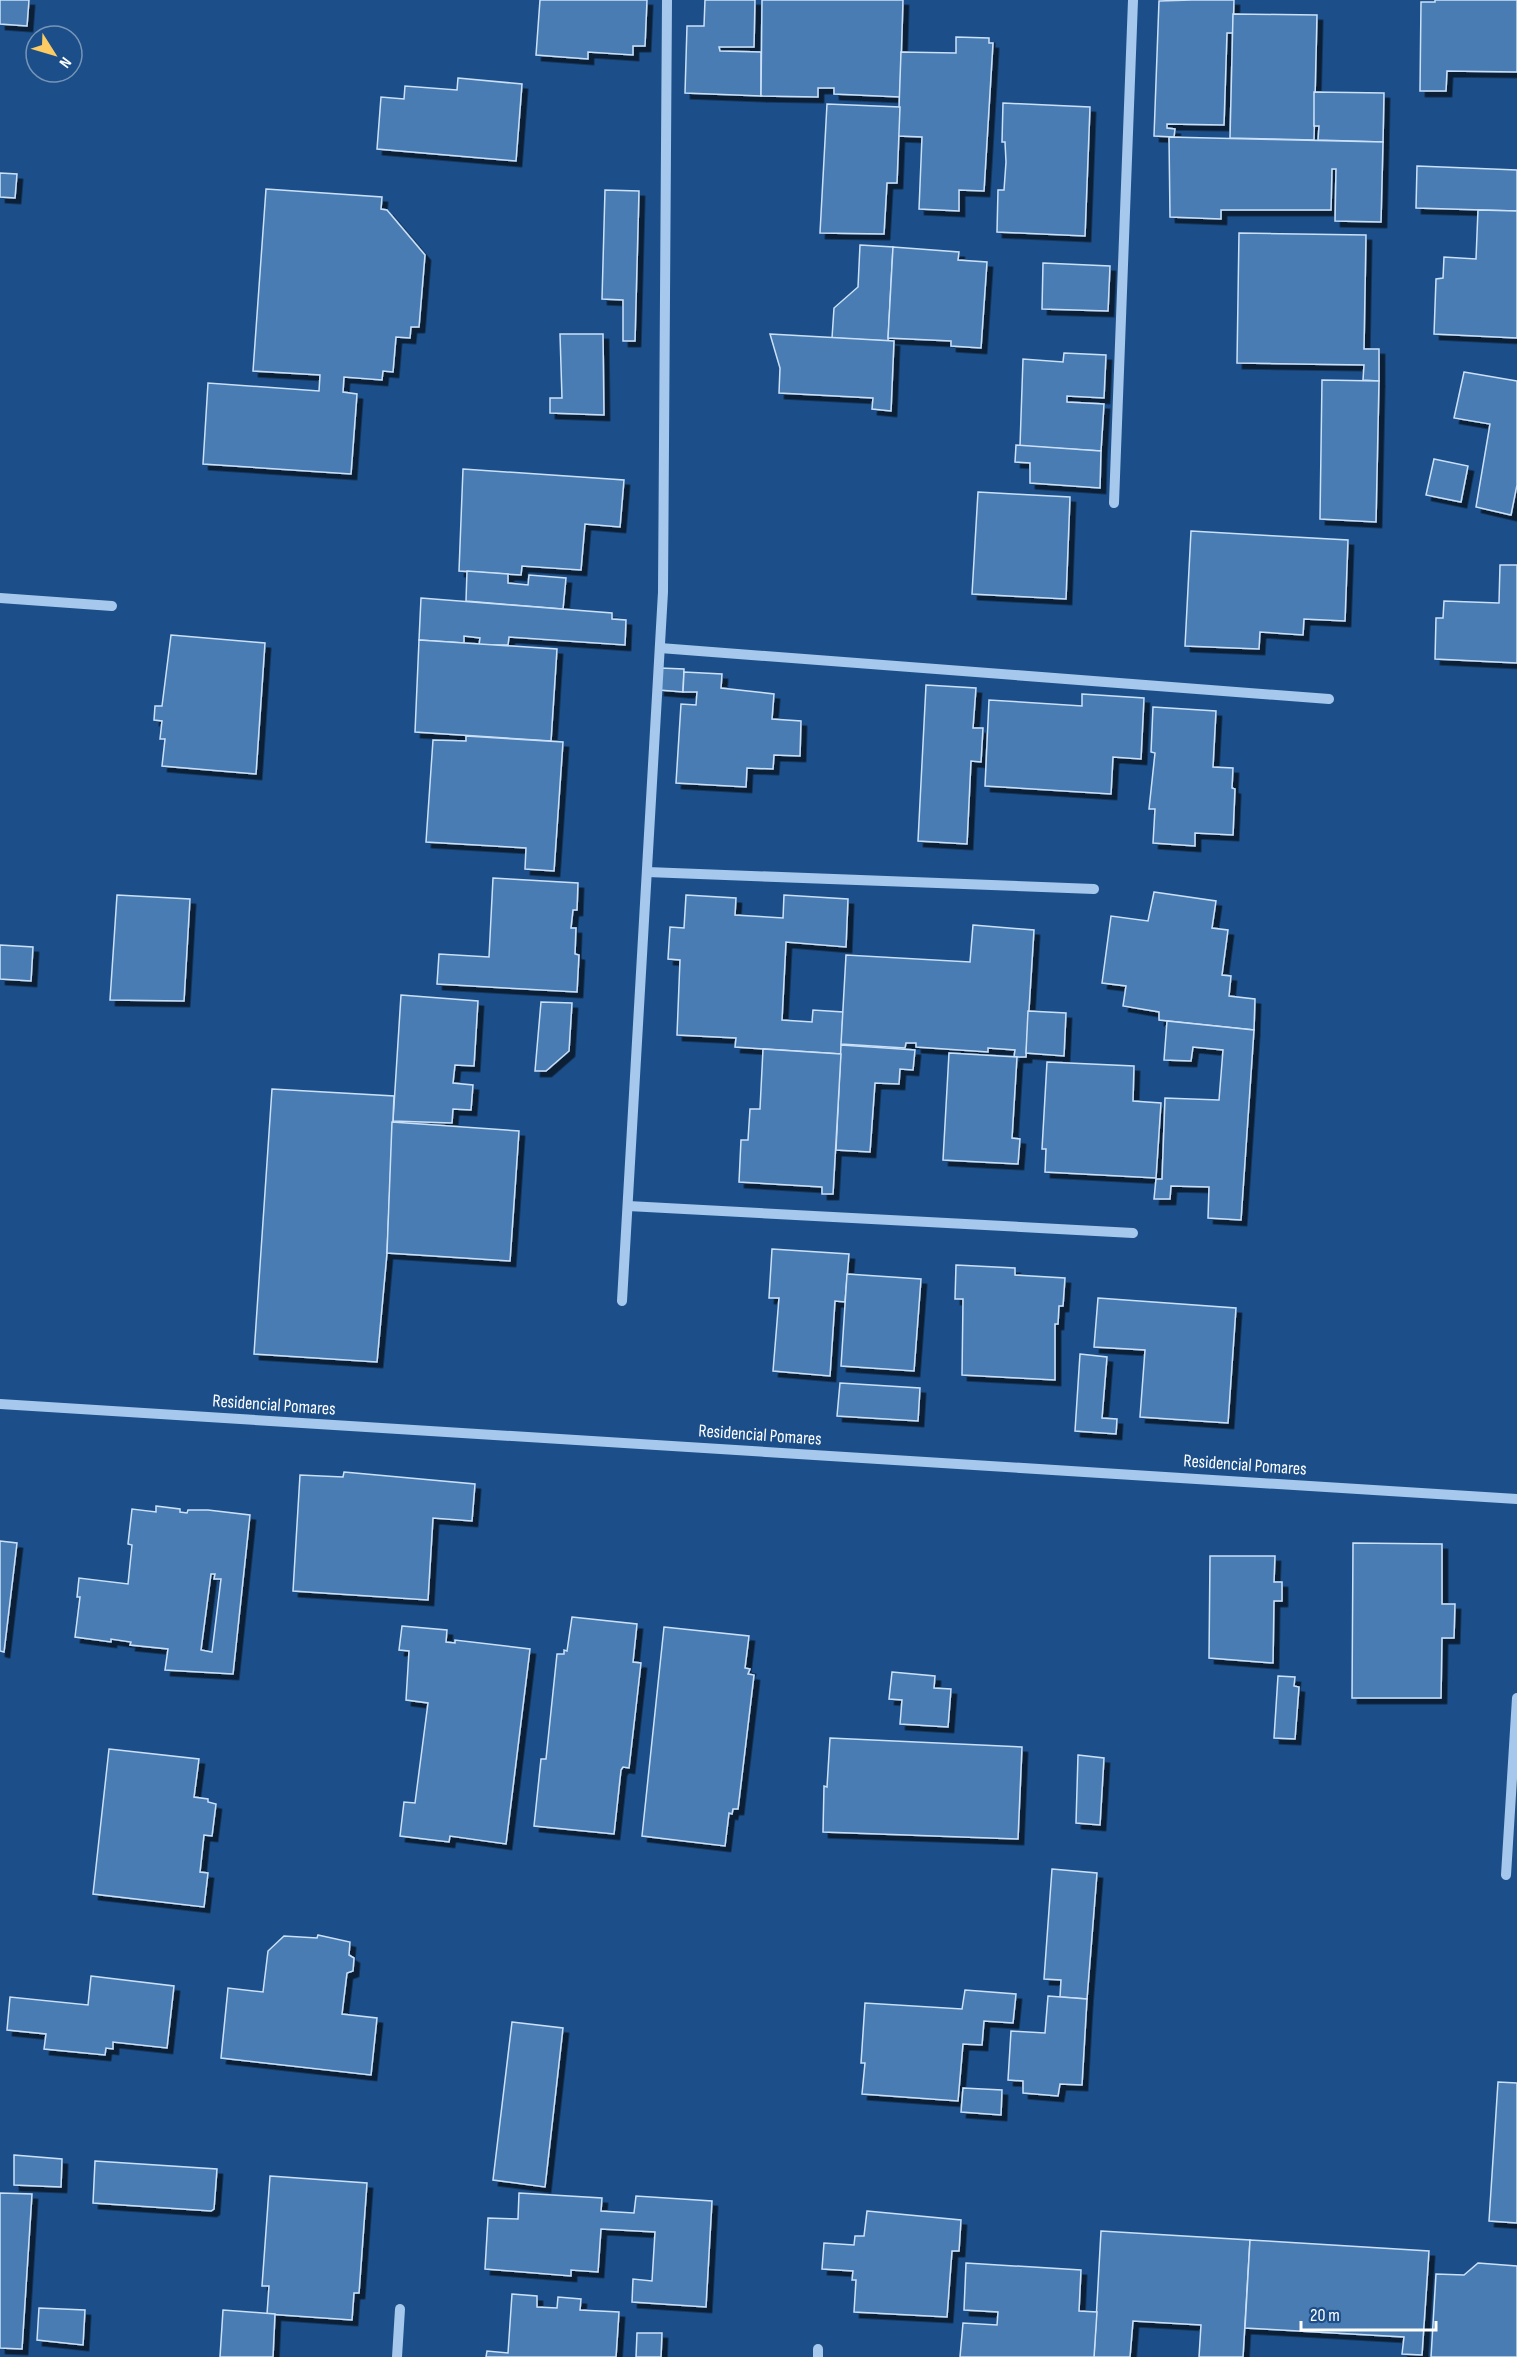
<svg xmlns="http://www.w3.org/2000/svg" width="1517" height="2357" font-family="'Sofia Sans Condensed',sans-serif">
<style>
.building{fill:#497bb3;stroke:#cbe1f9;stroke-width:1.5;fill-rule:evenodd;filter:url(#shadow)}
.lines{fill:none;stroke-linecap:round;stroke-linejoin:round}
.minor{stroke:#a6c8ec;stroke-width:10}
.labels{text-anchor:middle;dominant-baseline:central;stroke-width:4.5;stroke-linejoin:round;paint-order:stroke}
.street-label{font-size:18px;fill:#fff;stroke:#1c4f89}
</style>
<defs>
<filter id="shadow"><feDropShadow dx="5.5" dy="5.5" stdDeviation="0" flood-color="#0009"/></filter>
</defs>
<rect width="100%" height="100%" fill="#1c4f89"/>
<g class="building">
<path d="M 0,0 L 29,0 L 27,26 L 0,24 Z"/>
<path d="M 540,0 L 647,0 L 645,46 L 633,46 L 633,55 L 588,52 L 588,59 L 536,55 Z"/>
<path d="M 705,0 L 755,0 L 754,47 L 719,47 L 720,51 L 761,52 L 761,96 L 685,93 L 687,26 L 704,26 Z"/>
<path d="M 762,0 L 903,0 L 900,97 L 834,94 L 834,88 L 818,88 L 818,97 L 761,96 Z"/>
<path d="M 1192,0 L 1234,0 L 1233,33 L 1227,33 L 1224,125 L 1167,124 L 1167,128 L 1175,129 L 1174,137 L 1154,136 L 1159,1 Z"/>
<path d="M 1435,0 L 1517,0 L 1517,72 L 1447,71 L 1446,91 L 1420,91 L 1421,2 L 1435,2 Z"/>
<path d="M 1233,14 L 1317,15 L 1314,140 L 1230,138 Z"/>
<path d="M 956,37 L 989,38 L 989,43 L 993,43 L 984,191 L 959,190 L 959,211 L 919,209 L 922,137 L 898,136 L 901,52 L 956,53 Z"/>
<path d="M 458,78 L 522,84 L 516,161 L 377,149 L 381,97 L 404,99 L 405,86 L 457,90 Z"/>
<path d="M 1314,92 L 1384,93 L 1383,142 L 1318,140 L 1319,126 L 1314,126 Z"/>
<path d="M 1003,103 L 1090,107 L 1085,236 L 997,232 L 998,190 L 1004,190 L 1006,162 L 1005,142 L 1002,142 Z"/>
<path d="M 827,104 L 900,107 L 897,183 L 887,183 L 884,234 L 820,233 Z"/>
<path d="M 1169,137 L 1383,142 L 1381,222 L 1335,221 L 1336,169 L 1332,169 L 1331,210 L 1221,210 L 1221,219 L 1170,217 Z"/>
<path d="M 1417,166 L 1517,170 L 1517,211 L 1416,208 Z"/>
<path d="M 0,173 L 17,174 L 15,198 L 0,197 Z"/>
<path d="M 266,189 L 382,197 L 381,209 L 387,210 L 425,255 L 419,327 L 411,327 L 410,338 L 396,337 L 393,372 L 383,371 L 382,380 L 344,377 L 343,392 L 357,394 L 351,474 L 203,464 L 208,383 L 319,391 L 320,375 L 253,371 Z"/>
<path d="M 605,190 L 639,191 L 635,341 L 623,341 L 623,300 L 602,299 Z"/>
<path d="M 1478,210 L 1517,211 L 1517,338 L 1434,334 L 1436,279 L 1443,278 L 1444,257 L 1476,259 Z"/>
<path d="M 1239,233 L 1366,235 L 1364,349 L 1379,349 L 1379,381 L 1363,380 L 1364,365 L 1237,363 Z"/>
<path d="M 860,245 L 893,247 L 888,341 L 832,338 L 834,308 L 858,287 Z"/>
<path d="M 893,247 L 959,252 L 958,260 L 987,262 L 981,348 L 951,346 L 951,341 L 888,338 Z"/>
<path d="M 1043,263 L 1110,266 L 1108,311 L 1042,309 Z"/>
<path d="M 560,334 L 603,334 L 604,415 L 550,413 L 550,398 L 562,398 Z"/>
<path d="M 770,334 L 894,341 L 891,411 L 872,409 L 873,398 L 779,393 L 780,368 Z"/>
<path d="M 1064,353 L 1106,355 L 1104,398 L 1067,396 L 1067,402 L 1104,404 L 1101,451 L 1020,446 L 1023,359 L 1063,362 Z"/>
<path d="M 1464,372 L 1517,381 L 1517,485 L 1511,515 L 1476,507 L 1490,424 L 1454,418 Z"/>
<path d="M 1322,380 L 1379,381 L 1376,522 L 1320,519 Z"/>
<path d="M 1016,445 L 1101,451 L 1100,488 L 1030,483 L 1030,463 L 1015,462 Z"/>
<path d="M 1434,459 L 1468,466 L 1461,502 L 1426,495 Z"/>
<path d="M 463,469 L 624,480 L 620,527 L 585,524 L 581,570 L 522,566 L 521,575 L 459,571 Z"/>
<path d="M 978,492 L 1070,497 L 1066,599 L 972,594 Z"/>
<path d="M 1191,531 L 1348,540 L 1345,621 L 1304,619 L 1303,635 L 1260,632 L 1259,649 L 1185,646 Z"/>
<path d="M 1500,565 L 1517,565 L 1517,663 L 1435,659 L 1436,618 L 1443,618 L 1444,601 L 1499,603 Z"/>
<path d="M 467,571 L 508,574 L 508,583 L 528,585 L 529,575 L 566,578 L 563,609 L 466,601 Z"/>
<path d="M 421,598 L 612,613 L 612,619 L 626,620 L 625,645 L 509,637 L 508,645 L 479,645 L 480,638 L 464,636 L 464,643 L 419,640 Z"/>
<path d="M 171,635 L 265,643 L 256,774 L 162,766 L 165,739 L 160,739 L 162,721 L 154,720 L 155,706 L 162,706 Z"/>
<path d="M 419,640 L 557,649 L 551,741 L 415,732 Z"/>
<path d="M 660,668 L 684,669 L 683,692 L 659,690 Z"/>
<path d="M 684,672 L 722,674 L 721,688 L 774,694 L 772,719 L 801,721 L 800,756 L 774,755 L 773,769 L 747,768 L 746,787 L 676,783 L 681,704 L 696,705 L 697,692 L 683,692 Z"/>
<path d="M 926,685 L 976,688 L 973,728 L 983,728 L 981,762 L 971,761 L 967,844 L 918,841 Z"/>
<path d="M 1082,694 L 1144,698 L 1141,759 L 1113,757 L 1111,794 L 985,786 L 989,700 L 1082,706 Z"/>
<path d="M 1153,707 L 1216,711 L 1213,767 L 1233,768 L 1232,788 L 1235,789 L 1233,835 L 1195,833 L 1195,846 L 1153,843 L 1155,809 L 1149,809 L 1155,753 L 1151,752 Z"/>
<path d="M 466,736 L 563,742 L 554,871 L 525,869 L 526,848 L 426,842 L 433,740 L 466,741 Z"/>
<path d="M 493,878 L 578,883 L 577,910 L 573,910 L 571,928 L 576,928 L 575,954 L 579,955 L 577,992 L 437,984 L 439,954 L 489,957 Z"/>
<path d="M 1154,892 L 1216,901 L 1212,928 L 1228,930 L 1222,975 L 1231,976 L 1229,996 L 1255,999 L 1254,1030 L 1159,1020 L 1159,1012 L 1123,1006 L 1126,986 L 1102,983 L 1111,916 L 1148,921 Z"/>
<path d="M 117,895 L 190,899 L 184,1001 L 110,1000 Z"/>
<path d="M 686,895 L 736,898 L 735,915 L 783,918 L 784,895 L 848,899 L 846,947 L 786,942 L 782,1020 L 812,1022 L 813,1010 L 843,1012 L 841,1054 L 735,1047 L 736,1038 L 677,1035 L 680,960 L 668,959 L 670,927 L 684,928 Z"/>
<path d="M 973,925 L 1034,930 L 1026,1057 L 1014,1057 L 1015,1050 L 988,1048 L 988,1052 L 916,1047 L 916,1043 L 906,1043 L 905,1048 L 841,1044 L 846,955 L 970,962 Z"/>
<path d="M 0,945 L 33,947 L 31,981 L 0,979 Z"/>
<path d="M 401,995 L 478,1001 L 474,1066 L 455,1065 L 453,1083 L 473,1085 L 471,1110 L 453,1109 L 452,1123 L 393,1121 Z"/>
<path d="M 541,1002 L 572,1003 L 569,1051 L 546,1071 L 535,1071 Z"/>
<path d="M 1028,1011 L 1066,1013 L 1064,1056 L 1026,1053 Z"/>
<path d="M 1167,1021 L 1254,1030 L 1241,1220 L 1208,1218 L 1209,1187 L 1171,1186 L 1170,1199 L 1154,1199 L 1156,1179 L 1162,1179 L 1165,1098 L 1219,1100 L 1223,1050 L 1193,1047 L 1191,1061 L 1164,1060 Z"/>
<path d="M 841,1045 L 915,1050 L 913,1070 L 900,1069 L 899,1084 L 875,1083 L 870,1152 L 836,1150 Z"/>
<path d="M 763,1049 L 841,1054 L 833,1194 L 822,1194 L 822,1187 L 739,1182 L 741,1140 L 748,1140 L 750,1109 L 760,1109 Z"/>
<path d="M 949,1053 L 1017,1057 L 1012,1138 L 1020,1139 L 1018,1164 L 943,1160 Z"/>
<path d="M 1047,1062 L 1134,1066 L 1133,1101 L 1161,1103 L 1156,1178 L 1045,1172 L 1046,1149 L 1042,1149 Z"/>
<path d="M 272,1089 L 394,1096 L 387,1253 L 377,1362 L 254,1354 Z"/>
<path d="M 392,1122 L 519,1131 L 510,1261 L 387,1253 Z"/>
<path d="M 772,1249 L 849,1254 L 845,1302 L 835,1301 L 830,1376 L 773,1371 L 779,1298 L 769,1298 Z"/>
<path d="M 956,1265 L 1015,1268 L 1015,1275 L 1065,1278 L 1063,1306 L 1059,1306 L 1058,1324 L 1055,1324 L 1055,1380 L 962,1375 L 963,1299 L 955,1299 Z"/>
<path d="M 847,1274 L 921,1279 L 914,1371 L 841,1366 Z"/>
<path d="M 1098,1298 L 1236,1308 L 1228,1423 L 1140,1417 L 1145,1350 L 1094,1347 Z"/>
<path d="M 1080,1354 L 1107,1357 L 1102,1418 L 1117,1419 L 1116,1434 L 1075,1431 Z"/>
<path d="M 840,1383 L 920,1388 L 918,1421 L 837,1416 Z"/>
<path d="M 344,1472 L 475,1484 L 472,1521 L 433,1518 L 428,1600 L 293,1591 L 300,1475 L 343,1477 Z"/>
<path d="M 156,1506 L 180,1509 L 180,1512 L 187,1513 L 188,1510 L 208,1510 L 250,1515 L 233,1674 L 165,1670 L 168,1649 L 130,1645 L 131,1642 L 111,1639 L 111,1642 L 75,1637 L 80,1597 L 77,1597 L 79,1578 L 128,1584 L 132,1545 L 128,1544 L 132,1509 L 156,1512 ZM 211,1574 L 215,1574 L 214,1579 L 221,1579 L 212,1652 L 201,1650 Z"/>
<path d="M 0,1541 L 17,1543 L 4,1652 L 0,1651 Z"/>
<path d="M 1353,1543 L 1442,1544 L 1442,1604 L 1455,1604 L 1454,1638 L 1442,1638 L 1441,1698 L 1352,1698 Z"/>
<path d="M 1210,1556 L 1275,1556 L 1274,1582 L 1282,1582 L 1282,1601 L 1274,1601 L 1273,1663 L 1209,1658 Z"/>
<path d="M 572,1617 L 637,1624 L 633,1662 L 641,1663 L 629,1768 L 623,1767 L 621,1770 L 614,1834 L 534,1826 L 541,1759 L 546,1759 L 557,1654 L 564,1654 L 564,1650 L 567,1651 Z"/>
<path d="M 402,1626 L 447,1630 L 446,1642 L 455,1643 L 455,1640 L 530,1649 L 506,1844 L 450,1836 L 449,1842 L 400,1836 L 404,1802 L 415,1803 L 428,1703 L 406,1700 L 409,1651 L 399,1650 Z"/>
<path d="M 664,1627 L 749,1636 L 745,1668 L 750,1669 L 748,1674 L 754,1675 L 738,1809 L 733,1809 L 732,1814 L 729,1813 L 725,1846 L 642,1836 Z"/>
<path d="M 892,1672 L 935,1676 L 934,1688 L 951,1689 L 948,1727 L 900,1724 L 902,1700 L 889,1699 Z"/>
<path d="M 1278,1676 L 1295,1677 L 1294,1686 L 1299,1687 L 1295,1739 L 1274,1738 Z"/>
<path d="M 830,1738 L 1022,1747 L 1018,1839 L 823,1832 L 824,1786 L 827,1787 Z"/>
<path d="M 109,1749 L 199,1759 L 194,1797 L 208,1799 L 208,1802 L 216,1804 L 212,1836 L 204,1835 L 200,1872 L 208,1873 L 204,1907 L 93,1894 Z"/>
<path d="M 1078,1755 L 1104,1758 L 1100,1825 L 1076,1823 Z"/>
<path d="M 1052,1869 L 1097,1873 L 1087,1999 L 1060,1997 L 1061,1980 L 1044,1979 Z"/>
<path d="M 318,1935 L 350,1942 L 349,1955 L 354,1958 L 353,1971 L 347,1973 L 342,2014 L 377,2018 L 371,2075 L 221,2058 L 228,1988 L 263,1992 L 268,1951 L 284,1936 L 317,1938 Z"/>
<path d="M 91,1976 L 174,1986 L 167,2048 L 113,2042 L 113,2049 L 106,2048 L 105,2055 L 44,2049 L 46,2034 L 7,2030 L 10,1997 L 88,2005 Z"/>
<path d="M 965,1990 L 1016,1994 L 1013,2023 L 984,2021 L 982,2045 L 963,2044 L 958,2101 L 862,2094 L 865,2063 L 861,2063 L 865,2003 L 962,2009 Z"/>
<path d="M 1048,1996 L 1087,1999 L 1082,2085 L 1060,2084 L 1058,2096 L 1023,2093 L 1023,2081 L 1008,2080 L 1011,2031 L 1045,2033 Z"/>
<path d="M 512,2022 L 563,2028 L 545,2187 L 493,2180 Z"/>
<path d="M 1498,2082 L 1517,2083 L 1517,2223 L 1489,2221 Z"/>
<path d="M 963,2088 L 1002,2090 L 1001,2115 L 961,2112 Z"/>
<path d="M 14,2155 L 62,2159 L 61,2187 L 14,2185 Z"/>
<path d="M 95,2161 L 217,2169 L 214,2209 L 211,2211 L 93,2203 Z"/>
<path d="M 270,2176 L 367,2183 L 359,2293 L 354,2293 L 352,2320 L 267,2314 L 269,2286 L 262,2286 Z"/>
<path d="M 0,2193 L 32,2194 L 22,2349 L 0,2348 Z"/>
<path d="M 519,2193 L 602,2198 L 601,2211 L 634,2213 L 636,2196 L 712,2201 L 706,2307 L 632,2302 L 633,2279 L 652,2281 L 655,2232 L 601,2229 L 598,2272 L 571,2270 L 571,2276 L 485,2269 L 488,2218 L 518,2219 Z"/>
<path d="M 867,2211 L 961,2220 L 959,2251 L 952,2251 L 947,2317 L 854,2312 L 856,2280 L 852,2280 L 853,2271 L 822,2269 L 824,2243 L 854,2245 L 855,2236 L 864,2236 Z"/>
<path d="M 1101,2231 L 1250,2240 L 1243,2357 L 1199,2357 L 1201,2325 L 1133,2321 L 1130,2357 L 1094,2357 Z"/>
<path d="M 1250,2240 L 1429,2251 L 1422,2355 L 1402,2354 L 1404,2337 L 1245,2328 Z"/>
<path d="M 966,2263 L 1081,2270 L 1079,2311 L 1097,2312 L 1094,2357 L 960,2357 L 963,2323 L 997,2325 L 998,2312 L 964,2310 Z"/>
<path d="M 1478,2263 L 1517,2266 L 1517,2357 L 1431,2357 L 1436,2274 L 1464,2275 Z"/>
<path d="M 512,2294 L 537,2296 L 537,2307 L 557,2308 L 558,2297 L 581,2299 L 580,2310 L 619,2312 L 616,2357 L 486,2357 L 487,2351 L 508,2353 Z"/>
<path d="M 39,2308 L 85,2310 L 83,2345 L 37,2340 Z"/>
<path d="M 223,2310 L 275,2314 L 273,2357 L 220,2357 Z"/>
<path d="M 637,2333 L 662,2333 L 661,2357 L 636,2357 Z"/>
</g>
<g class="lines">
<g class="minor">
<path d="M 1114,503 L 1133,0"/>
<path d="M 0,598 L 112,606"/>
<path d="M 660,648 L 1329,699"/>
<path d="M 647,872 L 1094,889"/>
<path d="M 628,1206 L 1133,1233"/>
<path d="M 622,1301 L 663,592 L 667,0"/>
<path d="M 0,1404 L 1517,1499"/>
<path d="M 1506,1875 L 1517,1698"/>
<path d="M 397,2357 L 400,2309"/>
<path d="M 818,2357 L 818,2349"/>
</g>
</g>
<g class="labels">
<g class="street-label">
<text transform="translate(274 1405) rotate(4)">Residencial Pomares</text>
<text transform="translate(760 1435) rotate(4)">Residencial Pomares</text>
<text transform="translate(1245 1465) rotate(4)">Residencial Pomares</text>
</g>
</g>
<g transform="translate(54 54) rotate(127)"><circle r="28" fill="#1c4f89" stroke="#7795b8" stroke-width="1.5"/>
<path d="M0-4.5L10 22L0 15L-10 22Z" fill="#fccb63"/>
<text y="-9" font-size="16" font-weight="bold" text-anchor="middle" fill="#ffffff">N</text>
</g>
<path d="M1301 2321v9h135v-9" fill="none" stroke="#ffffff" stroke-width="3"/>
<text x="1310" y="2321" font-size="18" fill="#ffffff" stroke="#1c4f89" stroke-width="4.5" paint-order="stroke">20 m</text>
</svg>
